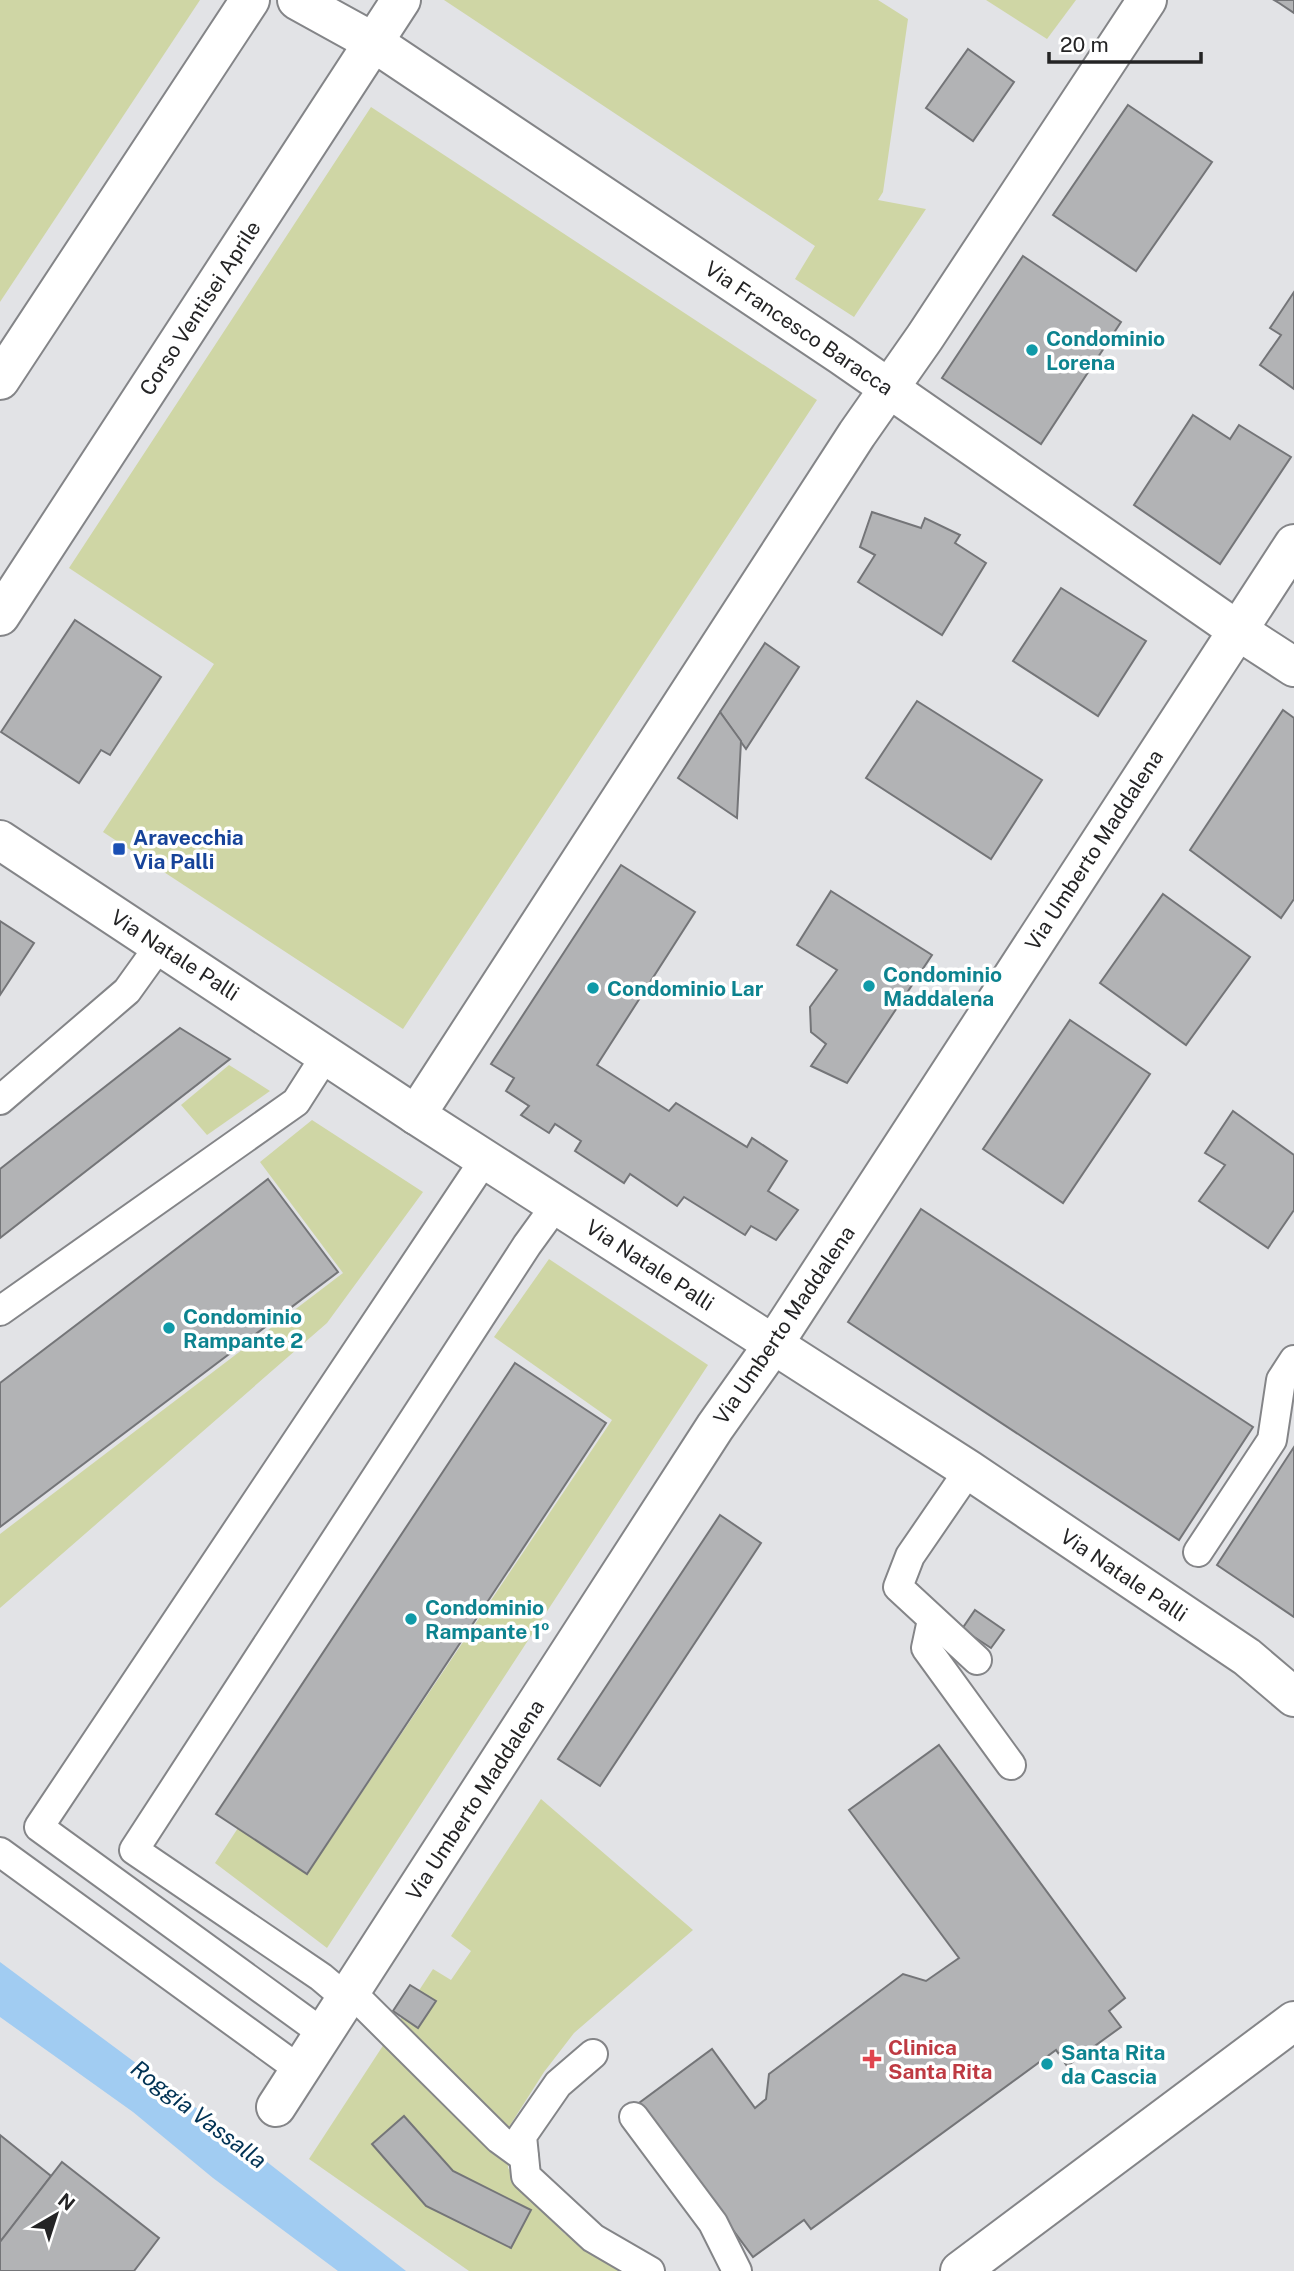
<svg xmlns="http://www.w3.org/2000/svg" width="1294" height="2271" font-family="'Public Sans',sans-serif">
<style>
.green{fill:#cfd6a5}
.water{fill:#a1ccf2}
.building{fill:#b2b3b5;stroke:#747578;stroke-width:2}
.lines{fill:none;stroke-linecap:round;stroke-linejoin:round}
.service-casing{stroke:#848588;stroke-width:32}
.minor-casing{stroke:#848588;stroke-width:42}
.service{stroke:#fff;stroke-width:28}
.minor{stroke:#fff;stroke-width:38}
.culture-dot{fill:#0f9aa8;stroke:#fff;stroke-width:2.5}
.transit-dot{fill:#1a4fb4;stroke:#fff;stroke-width:2.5}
.health-dot{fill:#e0444e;stroke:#fff;stroke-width:2.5}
.labels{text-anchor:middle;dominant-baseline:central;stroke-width:7;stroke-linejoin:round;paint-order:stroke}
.street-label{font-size:21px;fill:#242425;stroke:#fff}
.culture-label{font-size:21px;font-weight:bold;fill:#0d838f;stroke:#fff;text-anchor:start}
.transit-label{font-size:21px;font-weight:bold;fill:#164399;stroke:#fff;text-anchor:start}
.health-label{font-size:21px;font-weight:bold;fill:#be3a42;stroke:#fff;text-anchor:start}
.water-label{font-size:23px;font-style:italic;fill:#003254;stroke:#fff}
</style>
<rect width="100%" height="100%" fill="#e2e3e6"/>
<g class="green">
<path d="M 0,0 L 200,0 L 0,302 Z"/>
<path d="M 444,0 L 878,0 L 908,19 L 883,192 L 878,200 L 926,209 L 854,317 L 795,279 L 815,246 Z"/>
<path d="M 986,0 L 1076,0 L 1047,39 Z"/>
<path d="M 371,107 L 817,400 L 403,1029 L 103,832 L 214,664 L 69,568 Z"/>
<path d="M 229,1065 L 270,1091 L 207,1135 L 181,1105 Z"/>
<path d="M 312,1120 L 423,1192 L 327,1323 L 0,1608 L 0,1534 L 343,1273 L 260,1162 Z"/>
<path d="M 549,1259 L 708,1365 L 327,1948 L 215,1863 L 238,1828 L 308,1873 L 612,1420 L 494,1337 Z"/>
<path d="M 541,1799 L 693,1930 L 574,2033 L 544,2072 L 507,2130 L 508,2168 L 528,2196 L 565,2234 L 626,2271 L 469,2271 L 309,2159 L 433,1969 L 451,1980 L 471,1951 L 451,1936 Z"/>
</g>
<path class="water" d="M 0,1962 L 230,2133 L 406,2271 L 338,2271 L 213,2178 L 133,2112 L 0,2017 Z"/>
<g class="building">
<path d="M 1274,0 L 1294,0 L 1294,13 L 1279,3 Z"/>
<path d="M 968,49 L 1014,82 L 973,141 L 926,108 Z"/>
<path d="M 1128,105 L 1212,162 L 1136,271 L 1053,215 Z"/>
<path d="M 1023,256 L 1121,322 L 1041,444 L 942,378 Z"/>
<path d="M 1294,292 L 1294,389 L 1260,365 L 1281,335 L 1270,328 Z"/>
<path d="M 1193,415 L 1230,439 L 1239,425 L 1291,457 L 1220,564 L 1134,505 Z"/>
<path d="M 872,512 L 921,528 L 925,518 L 960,535 L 955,543 L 986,563 L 942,635 L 858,582 L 875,555 L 860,547 Z"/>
<path d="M 1061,588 L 1146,641 L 1098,716 L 1013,661 Z"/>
<path d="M 75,620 L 161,677 L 110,755 L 101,750 L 79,783 L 1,732 Z"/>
<path d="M 765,643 L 799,667 L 746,749 L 720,712 Z"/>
<path d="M 917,701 L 1042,780 L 991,859 L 866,778 Z"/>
<path d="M 1283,710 L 1294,718 L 1294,899 L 1281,918 L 1190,850 Z"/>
<path d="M 720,712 L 741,741 L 737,818 L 678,778 Z"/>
<path d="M 621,865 L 695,912 L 597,1065 L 669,1111 L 676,1103 L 747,1147 L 752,1138 L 787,1161 L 768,1191 L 798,1210 L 776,1240 L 751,1226 L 745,1235 L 684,1197 L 677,1206 L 630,1174 L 624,1183 L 575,1151 L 581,1141 L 555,1124 L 549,1133 L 521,1115 L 529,1106 L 506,1091 L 514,1078 L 491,1064 Z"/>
<path d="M 831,891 L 932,955 L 847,1083 L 811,1066 L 826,1044 L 811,1032 L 810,1007 L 837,970 L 797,945 Z"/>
<path d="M 1163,894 L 1250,957 L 1186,1045 L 1100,983 Z"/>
<path d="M 0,921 L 34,943 L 0,995 Z"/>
<path d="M 1070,1020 L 1150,1074 L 1063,1203 L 983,1149 Z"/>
<path d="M 180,1028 L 230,1059 L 0,1238 L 0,1169 Z"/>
<path d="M 1233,1111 L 1294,1155 L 1294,1210 L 1268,1248 L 1199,1201 L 1225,1165 L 1205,1153 Z"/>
<path d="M 268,1179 L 338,1272 L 0,1527 L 0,1383 Z"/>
<path d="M 921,1209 L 1253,1427 L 1179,1540 L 848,1322 Z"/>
<path d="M 515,1363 L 606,1423 L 307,1874 L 216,1814 Z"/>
<path d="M 1294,1447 L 1294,1617 L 1217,1565 Z"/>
<path d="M 720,1515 L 761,1543 L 600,1786 L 558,1759 Z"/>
<path d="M 975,1610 L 1004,1630 L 991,1648 L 962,1629 Z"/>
<path d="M 939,1745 L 1125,1998 L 1109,2011 L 1121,2027 L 1067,2066 L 1056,2050 L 811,2229 L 804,2220 L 753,2257 L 639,2103 L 712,2049 L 755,2108 L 766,2099 L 769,2074 L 903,1974 L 926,1981 L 959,1958 L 849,1810 Z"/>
<path d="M 410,1985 L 436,2001 L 418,2028 L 393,2011 Z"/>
<path d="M 404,2116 L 453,2171 L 531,2210 L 511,2248 L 426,2206 L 372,2144 Z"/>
<path d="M 0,2135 L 51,2176 L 1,2241 L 0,2241 Z"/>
<path d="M 62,2162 L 159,2238 L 134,2271 L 0,2271 L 0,2242 Z"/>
</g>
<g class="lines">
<g class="service-casing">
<g id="service">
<path d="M 0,1100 L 127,991 L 160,945"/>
<path d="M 0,1311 L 296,1102 L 326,1055"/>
<path d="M 969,1470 L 910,1556 L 898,1587 L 977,1660"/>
<path d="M 1198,1552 L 1272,1440 L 1281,1380 L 1294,1360"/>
<path d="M 932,1620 L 926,1648 L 1011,1765"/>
<path d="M 0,1852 L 300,2070"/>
<path d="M 351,1992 L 499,2139 L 524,2157"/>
<path d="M 347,1999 L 321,1977 L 134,1850 L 527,1245 L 556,1205"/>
<path d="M 324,2034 L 39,1827 L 485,1159"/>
<path d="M 593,2054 L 558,2084 L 522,2136 L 526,2176 L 593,2238 L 650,2271"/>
<path d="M 634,2117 L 713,2223 L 737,2271"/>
</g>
</g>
<g class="minor-casing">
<g id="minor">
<path d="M 297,0 L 373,42 L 841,355 L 1237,630 L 1294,667"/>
<path d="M 0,380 L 250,0"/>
<path d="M 0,616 L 401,0"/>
<path d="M 0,840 L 416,1115 L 969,1470 L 1247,1657 L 1294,1697"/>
<path d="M 416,1115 L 857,434 L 925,337 L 1147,0"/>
<path d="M 276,2107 L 715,1427 L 773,1345 L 1294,544"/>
<path d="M 960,2271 L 1294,2021"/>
</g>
</g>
<use href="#service" class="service"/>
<use href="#minor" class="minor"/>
</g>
<g class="culture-dot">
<circle cx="1032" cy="350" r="7"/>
<circle cx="869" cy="986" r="7"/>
<circle cx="593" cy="988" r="7"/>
<circle cx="169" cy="1328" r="7"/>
<circle cx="411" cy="1619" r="7"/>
<circle cx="1047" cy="2064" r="7"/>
</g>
<rect class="transit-dot" x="112" y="842" width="14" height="14" rx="3.5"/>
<path class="health-dot" d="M868.5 2048.5h7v7h7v7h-7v7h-7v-7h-7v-7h7z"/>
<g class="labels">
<g class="street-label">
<text transform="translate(200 308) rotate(-57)">Corso Ventisei Aprile</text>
<text transform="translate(799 328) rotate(34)">Via Francesco Baracca</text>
<text transform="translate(1094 850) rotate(-57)">Via Umberto Maddalena</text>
<text transform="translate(175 955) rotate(33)">Via Natale Palli</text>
<text transform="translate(650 1265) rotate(33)">Via Natale Palli</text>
<text transform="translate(784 1325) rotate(-56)">Via Umberto Maddalena</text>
<text transform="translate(1124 1575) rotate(34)">Via Natale Palli</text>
<text transform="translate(475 1800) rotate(-57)">Via Umberto Maddalena</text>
</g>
<g class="culture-label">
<text x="1046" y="338">Condominio<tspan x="1046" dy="24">Lorena</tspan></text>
<text x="883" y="974">Condominio<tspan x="883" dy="24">Maddalena</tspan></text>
<text x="607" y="988">Condominio Lar</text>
<text x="183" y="1316">Condominio<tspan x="183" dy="24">Rampante 2</tspan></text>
<text x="425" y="1607">Condominio<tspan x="425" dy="24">Rampante 1º</tspan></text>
<text x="1061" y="2052">Santa Rita<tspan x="1061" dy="24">da Cascia</tspan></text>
</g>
<g class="transit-label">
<text x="133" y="837">Aravecchia<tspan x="133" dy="24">Via Palli</tspan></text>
</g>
<g class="health-label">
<text x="888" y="2047">Clinica<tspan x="888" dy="24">Santa Rita</tspan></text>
</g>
<g class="water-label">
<text transform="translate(199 2114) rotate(37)">Roggia Vassalla</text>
</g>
</g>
<g transform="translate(56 2215) rotate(39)" stroke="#ffffff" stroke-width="5" paint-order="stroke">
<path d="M0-5L12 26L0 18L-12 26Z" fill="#242425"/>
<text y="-10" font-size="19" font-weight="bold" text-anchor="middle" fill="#242425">N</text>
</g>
<path d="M1049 52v10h152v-10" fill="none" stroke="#242425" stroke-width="3.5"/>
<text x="1060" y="52" font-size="21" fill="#242425" stroke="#ffffff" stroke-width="5" paint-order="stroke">20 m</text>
</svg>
